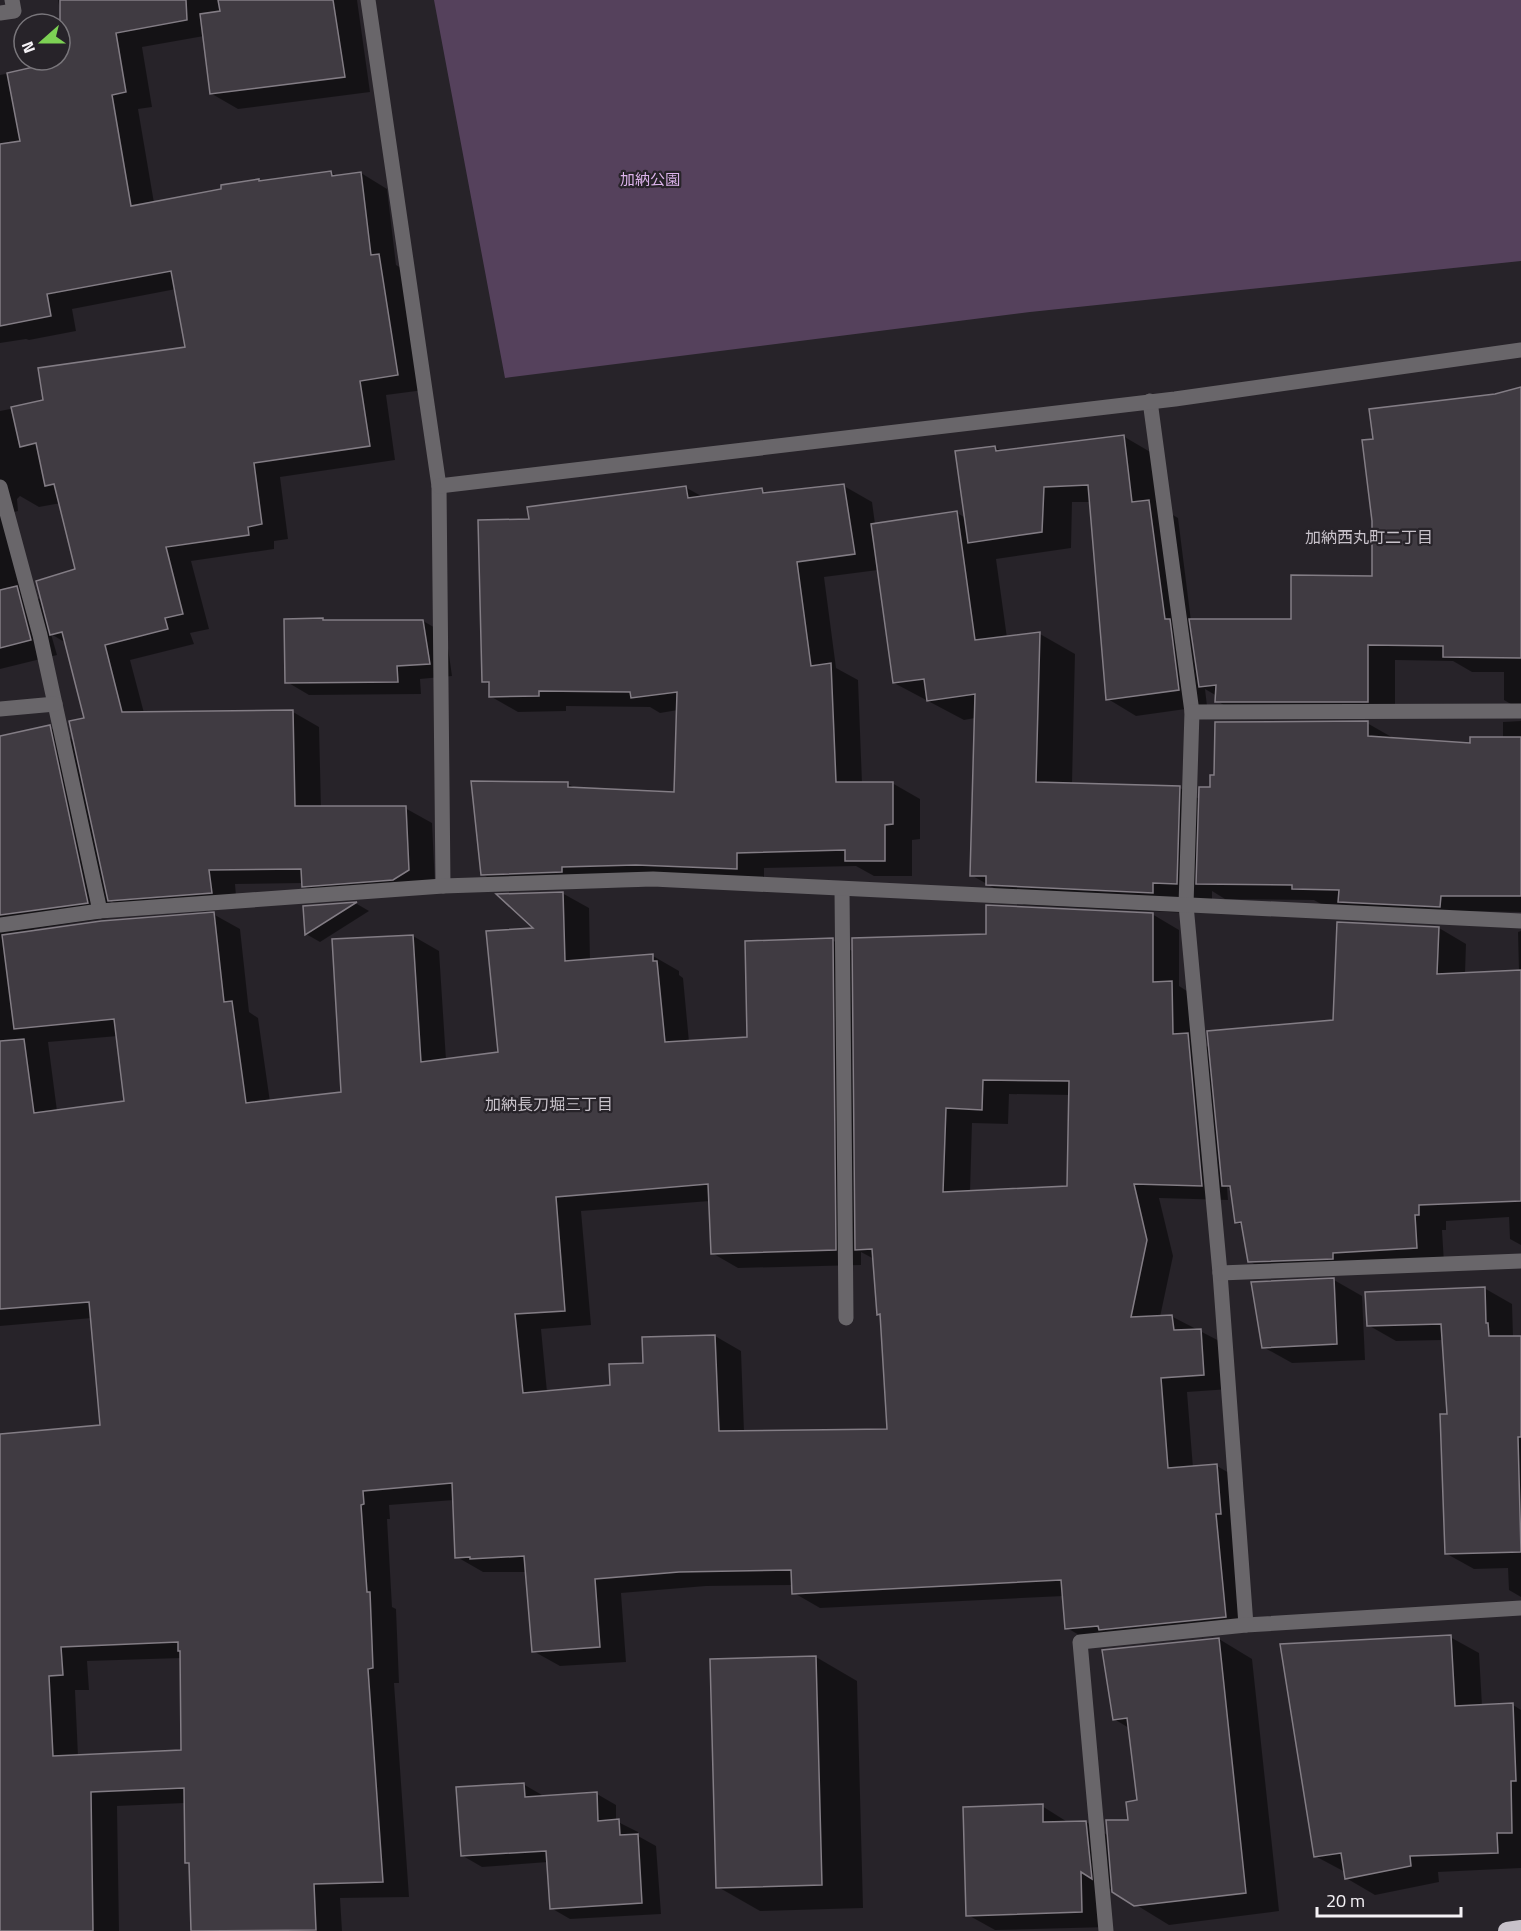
<svg xmlns="http://www.w3.org/2000/svg" width="1521" height="1931" font-family="'Titillium Web','Noto Sans JP',sans-serif">
<style>
.green{fill:#55415c}
.shadow{fill:#0007;fill-rule:evenodd}
.building{fill:#403b42;stroke:#837d85;stroke-width:1.5;fill-rule:evenodd}
.lines{fill:none;stroke-linecap:round;stroke-linejoin:round}
.street{stroke:#69666a;stroke-width:15}
.highway{stroke:#c8c2ca;stroke-width:18}
.labels{text-anchor:middle;dominant-baseline:central;stroke-width:4.5;stroke-linejoin:round;paint-order:stroke}
.park-label{font-size:15px;fill:#dcb3eb;stroke:#272329}
.neighbourhood-label{font-size:16px;fill:#c8c2ca;stroke:#272329}
</style>
<rect width="100%" height="100%" fill="#272329"/>
<path class="green" d="M 434,0 L 1521,0 L 1521,261 L 1030,312 L 505,378 Z"/>
<g class="shadow">
<path d="M 58,0 L 357,0 L 370,92 L 238,109 L 212,94 L 204,36 L 142,47 L 152,107 L 138,109 L 154,203 L 223,190 L 258,181 L 261,182 L 331,172 L 338,177 L 361,173 L 387,189 L 396,265 L 405,270 L 424,390 L 386,395 L 395,460 L 280,477 L 288,539 L 274,541 L 274,549 L 191,561 L 209,629 L 190,633 L 194,644 L 130,660 L 144,713 L 293,712 L 319,727 L 321,808 L 405,808 L 432,823 L 435,885 L 329,901 L 303,886 L 303,883 L 235,884 L 237,908 L 135,915 L 110,900 L 114,917 L 34,929 L 35,931 L 213,914 L 240,929 L 249,1012 L 258,1018 L 270,1102 L 343,1093 L 413,936 L 439,951 L 446,1060 L 500,1053 L 536,929 L 562,893 L 589,908 L 590,961 L 653,956 L 679,971 L 679,975 L 683,978 L 689,1042 L 748,1039 L 832,940 L 854,952 L 1152,914 L 1179,930 L 1179,986 L 1198,998 L 1199,1041 L 1210,1048 L 1335,1021 L 1339,923 L 1439,928 L 1466,944 L 1465,974 L 1519,972 L 1518,932 L 1521,931 L 1521,1245 L 1510,1239 L 1509,1217 L 1446,1221 L 1446,1230 L 1442,1230 L 1444,1263 L 1277,1277 L 1249,1261 L 1244,1226 L 1236,1222 L 1232,1190 L 1227,1187 L 1228,1200 L 1159,1198 L 1173,1256 L 1160,1317 L 1171,1316 L 1227,1345 L 1230,1389 L 1187,1392 L 1193,1468 L 1217,1466 L 1243,1481 L 1246,1528 L 1242,1528 L 1251,1632 L 1093,1643 L 1067,1628 L 1064,1596 L 820,1608 L 794,1593 L 793,1585 L 706,1586 L 621,1593 L 626,1662 L 560,1666 L 533,1651 L 526,1572 L 483,1572 L 457,1557 L 454,1500 L 389,1505 L 390,1519 L 387,1519 L 392,1607 L 396,1609 L 399,1683 L 394,1683 L 409,1897 L 340,1898 L 342,1931 L 192,1931 L 190,1864 L 187,1862 L 185,1803 L 117,1806 L 119,1931 L 0,1931 L 0,1436 L 102,1426 L 92,1318 L 0,1326 L 0,738 L 49,727 L 75,741 L 86,719 L 66,643 L 51,634 L 57,655 L 0,669 L 0,411 L 45,402 L 187,349 L 176,289 L 72,309 L 76,331 L 29,340 L 26,339 L 0,343 L 0,75 L 49,66 L 48,60 L 60,60 L 60,48 L 67,47 ZM 20,496 L 39,507 L 61,503 L 78,570 L 37,580 L 42,601 L 29,593 L 7,514 L 18,511 L 17,499 ZM 118,1036 L 126,1103 L 57,1111 L 48,1042 ZM 1009,1094 L 1070,1095 L 1069,1188 L 970,1193 L 972,1123 L 1008,1124 ZM 710,1201 L 712,1253 L 738,1268 L 861,1265 L 861,1252 L 874,1259 L 878,1314 L 882,1316 L 889,1430 L 744,1432 L 741,1351 L 715,1336 L 644,1365 L 611,1387 L 547,1392 L 541,1329 L 591,1325 L 581,1211 ZM 182,1658 L 183,1752 L 78,1756 L 75,1690 L 89,1690 L 87,1661 Z"/>
<path d="M 1521,389 L 1521,710 L 1504,700 L 1504,672 L 1472,672 L 1453,661 L 1395,660 L 1395,717 L 1244,717 L 1217,701 L 1217,696 L 1205,689 L 1207,706 L 1136,716 L 1108,699 L 1091,502 L 1072,502 L 1071,548 L 996,559 L 1007,638 L 1040,634 L 1075,654 L 1072,784 L 1180,788 L 1201,800 L 1211,789 L 1367,723 L 1395,739 L 1471,745 L 1503,739 L 1503,722 L 1521,721 L 1521,912 L 1468,911 L 1468,922 L 1367,917 L 1345,905 L 1321,904 L 1314,900 L 1225,899 L 1212,891 L 1212,903 L 1188,913 L 1024,905 L 971,875 L 975,718 L 964,720 L 894,683 L 878,570 L 824,577 L 836,668 L 858,680 L 862,783 L 892,783 L 920,799 L 920,839 L 912,840 L 912,876 L 874,876 L 856,866 L 764,868 L 764,884 L 509,890 L 482,874 L 568,784 L 578,789 L 675,794 L 678,710 L 660,713 L 650,707 L 566,706 L 566,711 L 518,712 L 490,696 L 490,685 L 483,681 L 530,520 L 685,487 L 703,497 L 762,490 L 769,494 L 844,486 L 872,502 L 875,524 L 957,513 L 966,518 L 995,447 L 1003,452 L 1123,436 L 1152,453 L 1159,507 L 1178,518 L 1191,621 L 1293,620 L 1373,577 L 1375,440 L 1495,395 Z"/>
<path d="M 423,621 L 446,634 L 452,676 L 420,679 L 421,694 L 309,695 L 287,682 Z"/>
<path d="M 357,904 L 369,911 L 320,942 L 306,934 L 304,907 Z"/>
<path d="M 1334,1280 L 1362,1296 L 1365,1360 L 1292,1363 L 1263,1347 Z"/>
<path d="M 1484,1288 L 1512,1304 L 1513,1337 L 1521,1337 L 1521,1597 L 1509,1590 L 1508,1568 L 1474,1569 L 1447,1554 L 1449,1415 L 1443,1340 L 1396,1341 L 1368,1325 Z"/>
<path d="M 1450,1637 L 1479,1653 L 1482,1706 L 1513,1705 L 1521,1710 L 1521,1868 L 1438,1872 L 1439,1882 L 1375,1895 L 1346,1878 L 1345,1872 L 1315,1856 Z"/>
<path d="M 1219,1639 L 1252,1659 L 1279,1911 L 1169,1925 L 1107,1887 L 1109,1927 L 995,1930 L 968,1915 L 1042,1806 L 1069,1823 L 1086,1822 L 1109,1836 L 1130,1821 L 1139,1802 L 1129,1728 L 1114,1719 Z"/>
<path d="M 816,1657 L 857,1681 L 863,1908 L 760,1911 L 718,1887 Z"/>
<path d="M 523,1784 L 542,1795 L 543,1798 L 597,1794 L 616,1805 L 616,1821 L 638,1832 L 638,1836 L 656,1846 L 661,1914 L 570,1919 L 551,1908 L 548,1862 L 482,1867 L 463,1856 Z"/>
</g>
<g class="building">
<path d="M 60,0 L 186,0 L 187,20 L 116,33 L 126,92 L 112,95 L 131,206 L 221,189 L 221,185 L 259,179 L 259,181 L 331,171 L 332,176 L 361,172 L 371,255 L 379,254 L 398,375 L 360,381 L 370,446 L 254,463 L 262,524 L 248,527 L 249,535 L 166,547 L 183,614 L 165,618 L 168,629 L 105,645 L 122,712 L 293,710 L 295,806 L 406,806 L 409,870 L 393,880 L 302,887 L 301,869 L 209,870 L 212,893 L 108,901 L 69,721 L 84,718 L 62,632 L 50,635 L 36,581 L 75,569 L 54,484 L 45,486 L 36,443 L 20,447 L 11,407 L 43,400 L 38,368 L 185,347 L 171,271 L 47,294 L 51,316 L 0,326 L 0,144 L 20,141 L 7,73 L 47,64 L 47,60 L 60,60 Z"/>
<path d="M 218,0 L 333,0 L 345,77 L 210,94 L 200,14 L 220,11 Z"/>
<path d="M 1521,387 L 1521,658 L 1443,657 L 1443,646 L 1368,645 L 1368,702 L 1215,702 L 1216,685 L 1199,687 L 1189,619 L 1291,619 L 1291,575 L 1372,576 L 1372,521 L 1362,440 L 1373,439 L 1369,409 L 1495,394 Z"/>
<path d="M 1124,435 L 1132,502 L 1149,500 L 1165,619 L 1170,619 L 1179,690 L 1106,700 L 1088,485 L 1044,487 L 1042,532 L 968,543 L 955,451 L 995,446 L 996,451 Z"/>
<path d="M 844,484 L 855,554 L 797,562 L 811,666 L 831,663 L 836,782 L 893,782 L 893,824 L 885,825 L 885,861 L 845,861 L 845,850 L 737,853 L 737,869 L 636,865 L 562,867 L 562,872 L 481,875 L 471,781 L 568,782 L 568,787 L 674,792 L 677,692 L 631,698 L 630,692 L 539,691 L 539,696 L 489,697 L 489,682 L 482,682 L 478,520 L 529,519 L 527,507 L 686,486 L 688,498 L 762,488 L 763,493 Z"/>
<path d="M 957,511 L 975,640 L 1040,632 L 1036,782 L 1180,786 L 1177,884 L 1153,883 L 1153,893 L 986,885 L 986,876 L 970,876 L 975,694 L 927,701 L 924,679 L 893,683 L 871,524 Z"/>
<path d="M 17,586 L 31,640 L 0,648 L 0,590 Z"/>
<path d="M 323,618 L 323,620 L 423,620 L 430,664 L 397,666 L 398,682 L 285,683 L 284,619 Z"/>
<path d="M 1368,721 L 1368,736 L 1470,743 L 1470,737 L 1521,737 L 1521,896 L 1441,896 L 1440,907 L 1338,902 L 1339,890 L 1292,889 L 1292,885 L 1196,884 L 1199,787 L 1210,787 L 1210,775 L 1214,775 L 1215,722 Z"/>
<path d="M 50,725 L 88,903 L 0,915 L 0,736 Z"/>
<path d="M 563,892 L 565,961 L 653,954 L 653,961 L 657,961 L 665,1042 L 747,1037 L 745,941 L 833,938 L 836,1250 L 711,1254 L 708,1184 L 556,1197 L 565,1311 L 515,1314 L 523,1393 L 610,1385 L 609,1364 L 643,1363 L 642,1337 L 715,1335 L 719,1431 L 887,1429 L 880,1314 L 877,1315 L 872,1249 L 855,1250 L 852,938 L 986,934 L 986,905 L 1153,913 L 1153,982 L 1172,981 L 1173,1034 L 1188,1033 L 1202,1186 L 1134,1184 L 1147,1240 L 1131,1317 L 1172,1315 L 1174,1330 L 1201,1329 L 1204,1375 L 1161,1378 L 1168,1468 L 1217,1464 L 1221,1514 L 1216,1514 L 1226,1617 L 1099,1630 L 1098,1626 L 1065,1629 L 1061,1580 L 792,1594 L 791,1570 L 679,1572 L 595,1579 L 600,1647 L 532,1652 L 524,1556 L 470,1559 L 470,1557 L 455,1558 L 452,1483 L 363,1491 L 364,1504 L 361,1505 L 367,1592 L 370,1592 L 373,1668 L 368,1669 L 383,1882 L 314,1884 L 316,1930 L 191,1931 L 189,1863 L 185,1863 L 184,1788 L 91,1792 L 93,1931 L 0,1931 L 0,1434 L 100,1425 L 89,1302 L 0,1309 L 0,1041 L 24,1039 L 34,1113 L 124,1101 L 114,1019 L 14,1029 L 2,935 L 101,921 L 214,912 L 224,1002 L 232,1001 L 246,1103 L 341,1092 L 332,939 L 413,935 L 421,1062 L 498,1052 L 486,931 L 533,928 L 496,894 ZM 983,1080 L 1069,1081 L 1067,1186 L 943,1192 L 946,1108 L 982,1110 ZM 178,1642 L 178,1651 L 180,1651 L 181,1750 L 53,1756 L 49,1676 L 63,1675 L 61,1647 Z"/>
<path d="M 357,902 L 305,935 L 303,906 Z"/>
<path d="M 1337,922 L 1439,927 L 1437,974 L 1521,970 L 1521,1201 L 1419,1205 L 1419,1215 L 1415,1215 L 1417,1248 L 1333,1253 L 1333,1259 L 1248,1262 L 1241,1222 L 1235,1223 L 1230,1186 L 1222,1186 L 1207,1031 L 1333,1020 Z"/>
<path d="M 1334,1278 L 1337,1344 L 1262,1348 L 1251,1282 Z"/>
<path d="M 1485,1287 L 1486,1323 L 1488,1323 L 1489,1336 L 1521,1336 L 1521,1437 L 1518,1437 L 1521,1552 L 1445,1554 L 1440,1414 L 1447,1414 L 1441,1324 L 1367,1326 L 1365,1292 Z"/>
<path d="M 1451,1635 L 1455,1706 L 1513,1703 L 1516,1781 L 1511,1781 L 1512,1833 L 1497,1833 L 1498,1853 L 1410,1856 L 1411,1866 L 1345,1879 L 1341,1853 L 1314,1857 L 1280,1644 Z"/>
<path d="M 1219,1638 L 1246,1893 L 1134,1906 L 1112,1892 L 1106,1820 L 1128,1820 L 1126,1802 L 1137,1800 L 1127,1718 L 1113,1720 L 1102,1650 Z"/>
<path d="M 816,1656 L 822,1885 L 716,1888 L 710,1659 Z"/>
<path d="M 524,1783 L 525,1797 L 597,1792 L 598,1821 L 619,1819 L 620,1835 L 638,1834 L 642,1903 L 550,1909 L 546,1851 L 461,1856 L 456,1787 Z"/>
<path d="M 1043,1804 L 1043,1822 L 1086,1821 L 1092,1879 L 1081,1872 L 1082,1912 L 966,1916 L 963,1807 Z"/>
</g>
<g class="lines">
<g class="street">
<path d="M 368,0 L 439,486 L 443,886"/>
<path d="M 0,13 L 14,11 L 12,0"/>
<path d="M 1150,401 L 1192,712 L 1186,905 L 1220,1273 L 1246,1625"/>
<path d="M 439,486 L 1175,399 L 1521,350"/>
<path d="M 0,487 L 40,635 L 100,911"/>
<path d="M 0,709 L 55,704"/>
<path d="M 1192,712 L 1521,711"/>
<path d="M 842,889 L 846,1318"/>
<path d="M 0,925 L 100,911 L 443,886 L 653,879 L 1521,921"/>
<path d="M 1220,1273 L 1521,1261"/>
<path d="M 1106,1931 L 1080,1642 L 1246,1625 L 1521,1608"/>
</g>
<path class="highway" d="M 1507,1931 L 1521,1929"/>
</g>
<g class="labels">
<g class="park-label">
<text x="650" y="179">加納公園</text>
</g>
<g class="neighbourhood-label">
<text x="1369" y="537">加納西丸町二丁目</text>
<text x="549" y="1104">加納長刀堀三丁目</text>
</g>
</g>
<g transform="translate(42 42) rotate(249)"><circle r="28" fill="#272329" stroke="#79767b" stroke-width="1.5"/>
<path d="M0-4.5L10 22L0 15L-10 22Z" fill="#7dd154"/>
<text y="-9" font-size="16" font-weight="bold" text-anchor="middle" fill="#f5f2f6">N</text>
</g>
<path d="M1317 1907v9h144v-9" fill="none" stroke="#f5f2f6" stroke-width="3"/>
<text x="1326" y="1907" font-size="18" fill="#f5f2f6" stroke="#272329" stroke-width="4.5" paint-order="stroke">20 m</text>
</svg>
